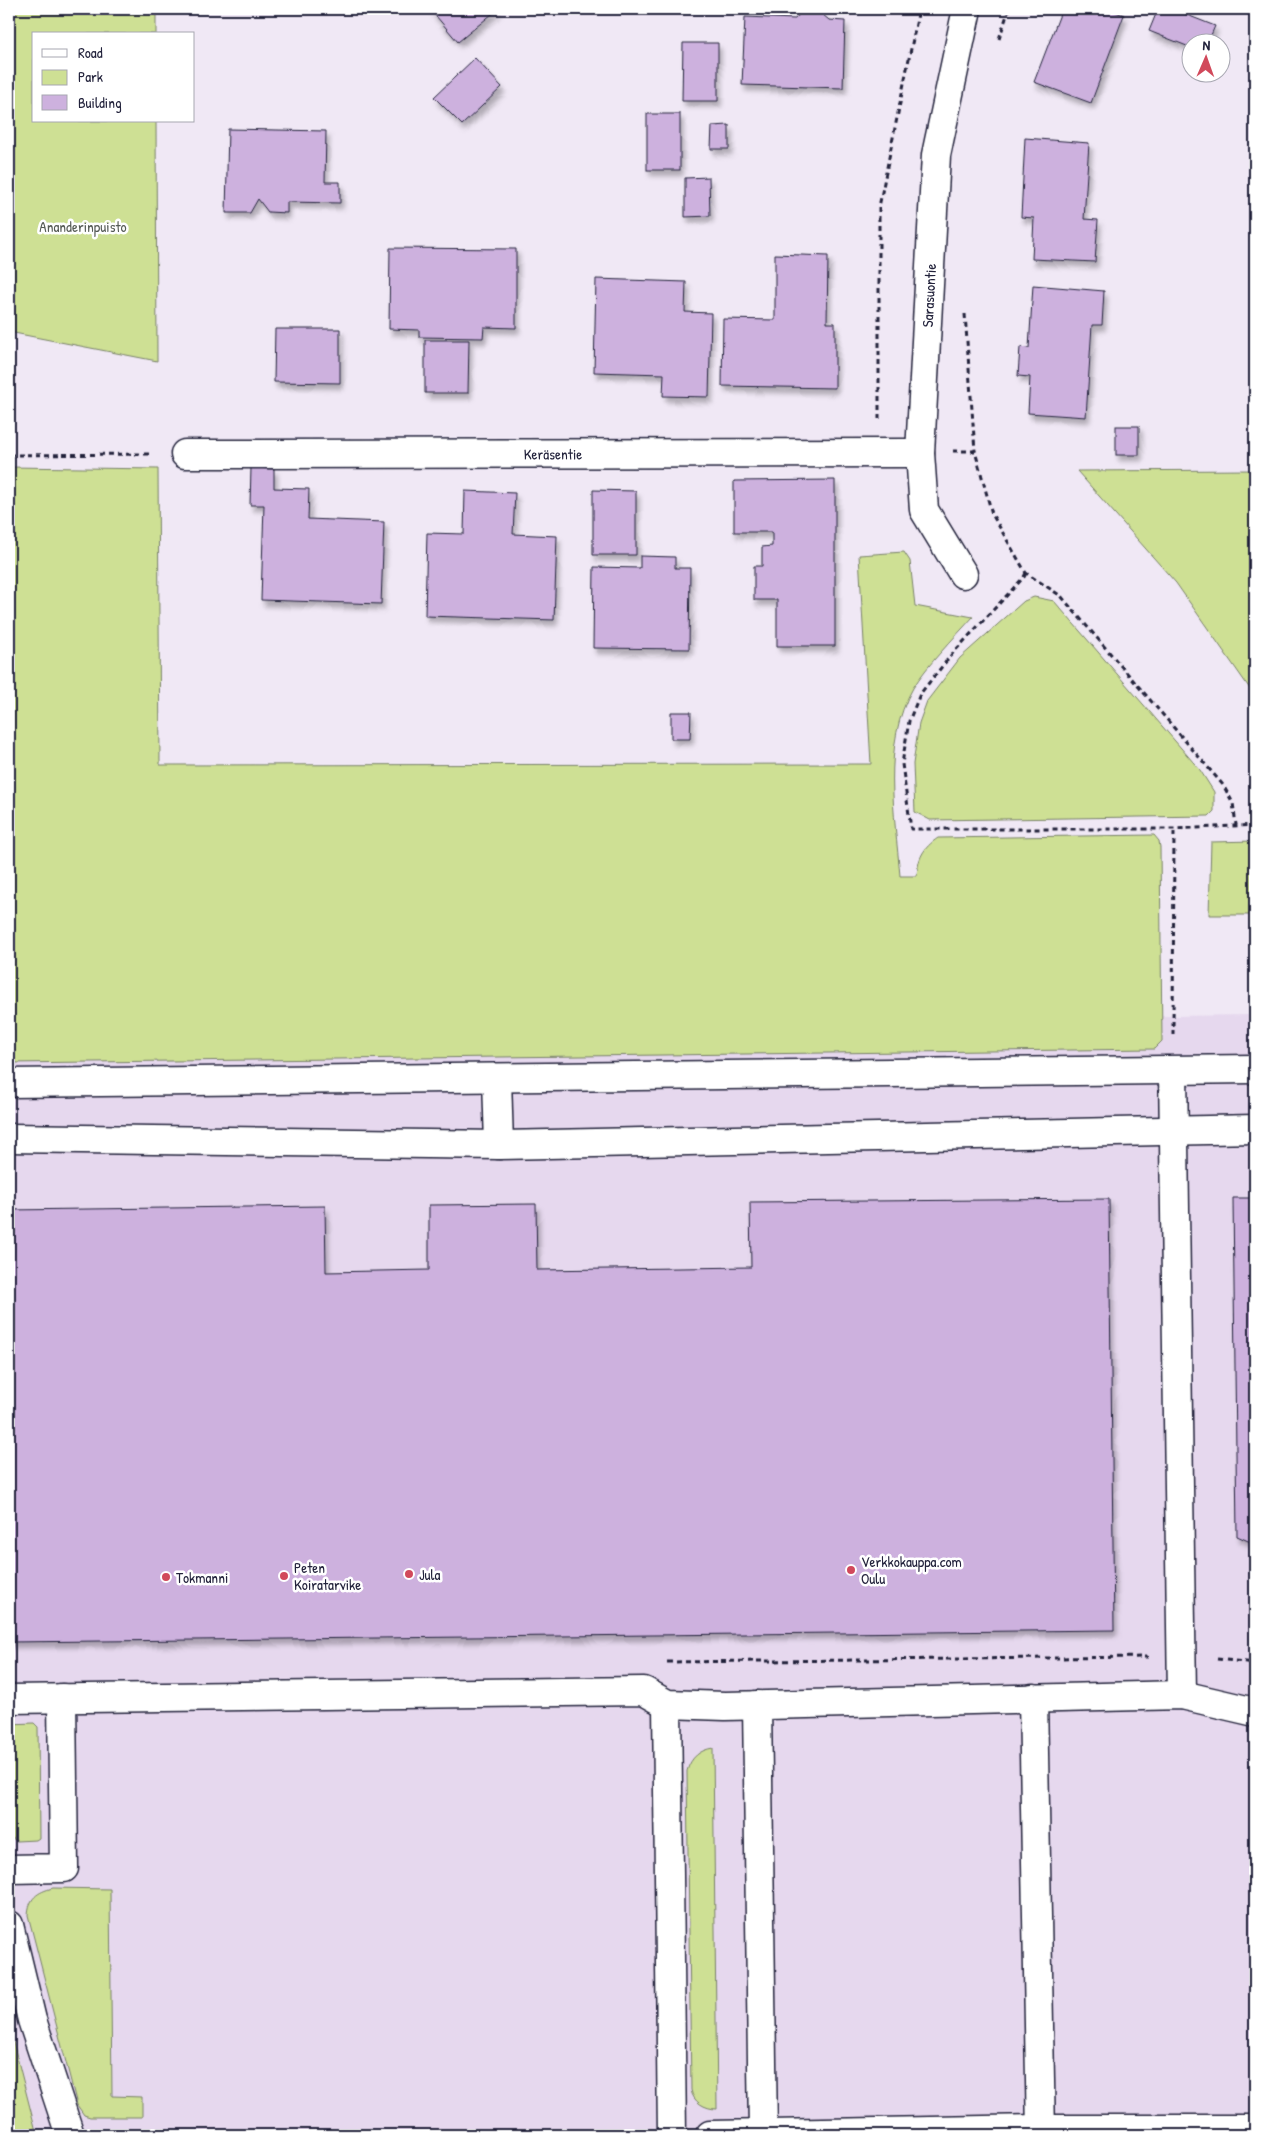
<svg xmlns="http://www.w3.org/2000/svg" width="1264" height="2144" font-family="'Patrick Hand',sans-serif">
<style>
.built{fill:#e6d8ee}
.green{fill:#cee094;stroke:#788168}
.building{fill:#cdb1de;stroke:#22223b;filter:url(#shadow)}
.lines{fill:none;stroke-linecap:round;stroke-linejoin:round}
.minor-casing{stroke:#22223b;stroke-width:31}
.path{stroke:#22223b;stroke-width:3;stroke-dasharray:5 4;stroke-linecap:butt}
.minor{stroke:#fff;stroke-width:28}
.poi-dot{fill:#d1495b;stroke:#fff;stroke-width:2}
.labels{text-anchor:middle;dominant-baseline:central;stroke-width:5;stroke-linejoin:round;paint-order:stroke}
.park-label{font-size:15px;fill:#565b56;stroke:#fff}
.street-label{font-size:15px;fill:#22223b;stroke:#fff}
.poi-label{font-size:15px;fill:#22223b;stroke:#fff;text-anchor:start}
</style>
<defs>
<filter id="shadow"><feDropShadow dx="3" dy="5.5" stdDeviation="2.5" flood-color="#0004"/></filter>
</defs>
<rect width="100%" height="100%" fill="#f0e8f5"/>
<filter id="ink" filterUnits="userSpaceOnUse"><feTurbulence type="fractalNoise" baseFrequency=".02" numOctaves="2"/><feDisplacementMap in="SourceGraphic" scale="10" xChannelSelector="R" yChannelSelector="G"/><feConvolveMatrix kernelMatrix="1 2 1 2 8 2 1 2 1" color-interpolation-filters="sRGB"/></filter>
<g filter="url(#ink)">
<path class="built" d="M 1255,1015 L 1255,2135 L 30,2135 L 9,2056 L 9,1029 Z"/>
<g class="green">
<path d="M 9,9 L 156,9 L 156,34 L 34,34 L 34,121 L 156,121 L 157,361 L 9,332 Z"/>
<path d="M 9,467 L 158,469 L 160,765 L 871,764 L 859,555 L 904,552 L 910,561 L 915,606 L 973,617 C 955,637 927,665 913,688 C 881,744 895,815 900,876 L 917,876 C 918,858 923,848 938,838 L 1154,835 L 1159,841 L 1160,847 L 1162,1041 L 1154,1049 L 9,1063 Z"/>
<path d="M 1255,470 L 1255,696 L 1176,583 L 1077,471 Z"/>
<path d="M 1034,597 L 1054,601 L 1200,770 L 1214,792 L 1214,811 L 1209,816 L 930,820 L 915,812 L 913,764 L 919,723 L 927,701 L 960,658 L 1024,601 Z"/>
<path d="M 1255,841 L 1255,915 L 1209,915 L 1211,842 Z"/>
<path d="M 34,1723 L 38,1727 L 39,1838 L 36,1840 L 16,1841 L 9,1835 L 9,1724 Z"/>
<path d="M 713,1748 L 717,2109 C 705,2109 693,2102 691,2090 L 687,1771 C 691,1757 700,1750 713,1748 Z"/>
<path d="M 53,1888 L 110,1889 L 112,2096 L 142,2097 L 142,2117 L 90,2117 L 84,2115 L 77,2105 L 28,1915 C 29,1898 37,1892 53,1888 Z"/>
<path d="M 9,2026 L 37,2135 L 9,2135 Z"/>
</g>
<g class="building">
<path d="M 430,9 L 498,9 L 458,42 Z"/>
<path d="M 804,9 L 816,9 L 829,20 L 845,21 L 843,88 L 742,85 L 745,17 L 795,19 Z"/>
<path d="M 1062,9 L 1107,9 L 1124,15 L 1091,103 L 1034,82 Z"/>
<path d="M 1158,9 L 1172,9 L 1215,26 L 1208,42 L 1192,42 L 1192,48 L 1149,31 Z"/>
<path d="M 683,43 L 718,43 L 718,101 L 682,101 Z"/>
<path d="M 475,58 L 502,87 L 462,125 L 434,97 Z"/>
<rect x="647" y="114" width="33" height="56"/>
<path d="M 729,125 L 729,149 L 711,149 L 712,126 Z"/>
<path d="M 228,129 L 326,131 L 325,182 L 340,182 L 340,203 L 287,202 L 287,213 L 268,212 L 258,199 L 250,213 L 226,213 Z"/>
<path d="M 1025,138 L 1089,143 L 1084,219 L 1098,220 L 1095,262 L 1032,259 L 1034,218 L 1021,217 Z"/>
<path d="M 709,177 L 710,216 L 685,217 L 685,178 Z"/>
<path d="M 390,248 L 516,249 L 516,328 L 484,327 L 483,338 L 419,337 L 419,330 L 389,329 Z"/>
<path d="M 775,254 L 828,256 L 827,323 L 835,323 L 835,388 L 722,386 L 723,319 L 775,320 Z"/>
<path d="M 596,279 L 686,282 L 685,312 L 711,313 L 709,397 L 663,396 L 664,374 L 594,372 Z"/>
<path d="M 1033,285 L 1104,291 L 1102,325 L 1092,325 L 1086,417 L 1028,413 L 1030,377 L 1018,376 L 1020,347 L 1029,348 Z"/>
<path d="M 275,329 L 340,329 L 340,383 L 274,382 Z"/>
<path d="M 425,340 L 469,340 L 468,393 L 425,393 Z"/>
<rect x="1116" y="426" width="23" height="29"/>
<path d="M 251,468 L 274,469 L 274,488 L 309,489 L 308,519 L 384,522 L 381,604 L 261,600 L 264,505 L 250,505 Z"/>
<path d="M 835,480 L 835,646 L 777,646 L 777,600 L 754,600 L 754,566 L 762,566 L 762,547 L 772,546 L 772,532 L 734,532 L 734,481 Z"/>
<path d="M 593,490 L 636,491 L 636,555 L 593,555 Z"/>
<path d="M 465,491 L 515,493 L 513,534 L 557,536 L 554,620 L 425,616 L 427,533 L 464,534 Z"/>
<path d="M 640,556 L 675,557 L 675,568 L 690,568 L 689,649 L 593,648 L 594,567 L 640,568 Z"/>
<path d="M 671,712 L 691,712 L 690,739 L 671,739 Z"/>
<path d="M 1233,1198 L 1255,1198 L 1255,1544 L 1237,1536 Z"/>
<path d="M 1109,1199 L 1114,1630 L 9,1642 L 9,1210 L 325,1206 L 326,1272 L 429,1270 L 429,1205 L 536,1204 L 537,1270 L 751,1267 L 750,1202 Z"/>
</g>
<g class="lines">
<g class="minor-casing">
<g id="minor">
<path id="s1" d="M 185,454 L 920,453"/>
<path id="s2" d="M 963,574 L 924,510 L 920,453 L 936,155 L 967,9"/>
<path d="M 1173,1071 L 1182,1695"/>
<path d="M 497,1078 L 499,1145"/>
<path d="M 9,1083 L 1255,1069"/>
<path d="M 9,1138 L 499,1145 L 1255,1129"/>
<path d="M 1033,1698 L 1041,2135"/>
<path d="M 9,1699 L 644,1691 L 667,1704 L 725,1706 L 1182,1695 L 1255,1712"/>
<path d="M 667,1704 L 672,2135"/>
<path d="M 757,1705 L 763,2133"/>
<path d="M 9,1869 L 64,1868 L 62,1698"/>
<path d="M 9,1925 L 32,2020 L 70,2135"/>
<path d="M 710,2135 L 1041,2129 L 1255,2129"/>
</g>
</g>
<g class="path">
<path d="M 999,39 L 1009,9"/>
<path d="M 965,314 L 975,451"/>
<path d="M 879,419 L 879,207 L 919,9"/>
<path d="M 953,451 L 975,451 L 992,514 L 1026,573 L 1061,596 L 1223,785 L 1233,803 L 1236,825"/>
<path d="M 9,455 L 151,454"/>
<path d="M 1026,573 L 1024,577 L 952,654 L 920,694 L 909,721 L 902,764 L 911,829 L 1174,829 L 1255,825"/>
<path d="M 1173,1035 L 1174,829"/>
<path d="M 1217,1659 L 1255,1663"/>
<path d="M 667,1662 L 1148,1657"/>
</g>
<use href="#minor" class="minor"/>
</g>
</g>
<g class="poi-dot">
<circle cx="851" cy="1570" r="5"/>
<circle cx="409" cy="1574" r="5"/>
<circle cx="284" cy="1576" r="5"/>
<circle cx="166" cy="1577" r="5"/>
</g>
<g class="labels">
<g class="park-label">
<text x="83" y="226">Ananderinpuisto</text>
</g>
<g class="street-label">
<text stroke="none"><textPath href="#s2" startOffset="290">Sarasuontie</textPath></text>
<text stroke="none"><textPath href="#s1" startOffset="368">Keräsentie</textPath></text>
</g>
<g class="poi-label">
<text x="861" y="1561">Verkkokauppa.com<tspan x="861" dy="17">Oulu</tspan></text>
<text x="294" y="1567">Peten<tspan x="294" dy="17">Koiratarvike</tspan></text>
<text x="419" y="1574">Jula</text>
<text x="176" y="1577">Tokmanni</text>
</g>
</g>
<rect width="1264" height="2144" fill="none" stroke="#fff" stroke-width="30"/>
<rect x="15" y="15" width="1234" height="2114" fill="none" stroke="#22223b" stroke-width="2" filter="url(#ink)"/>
<rect x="32" y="32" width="162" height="90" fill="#ffffff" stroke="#a7a7b1"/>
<rect x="42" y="49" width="25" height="8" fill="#ffffff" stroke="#a7a7b1"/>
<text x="78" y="58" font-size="15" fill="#22223b">Road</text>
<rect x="42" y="70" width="25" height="15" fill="#cee094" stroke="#a7a7b1"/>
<text x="78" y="82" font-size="15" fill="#22223b">Park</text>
<rect x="42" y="95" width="25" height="15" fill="#cdb1de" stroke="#a7a7b1"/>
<text x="78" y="108" font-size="15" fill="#22223b">Building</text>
<g transform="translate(1206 58) rotate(2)"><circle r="24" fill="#ffffff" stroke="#a7a7b1"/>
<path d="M0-4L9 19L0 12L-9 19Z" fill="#d1495b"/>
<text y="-8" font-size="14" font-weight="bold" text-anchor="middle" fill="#22223b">N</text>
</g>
</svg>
